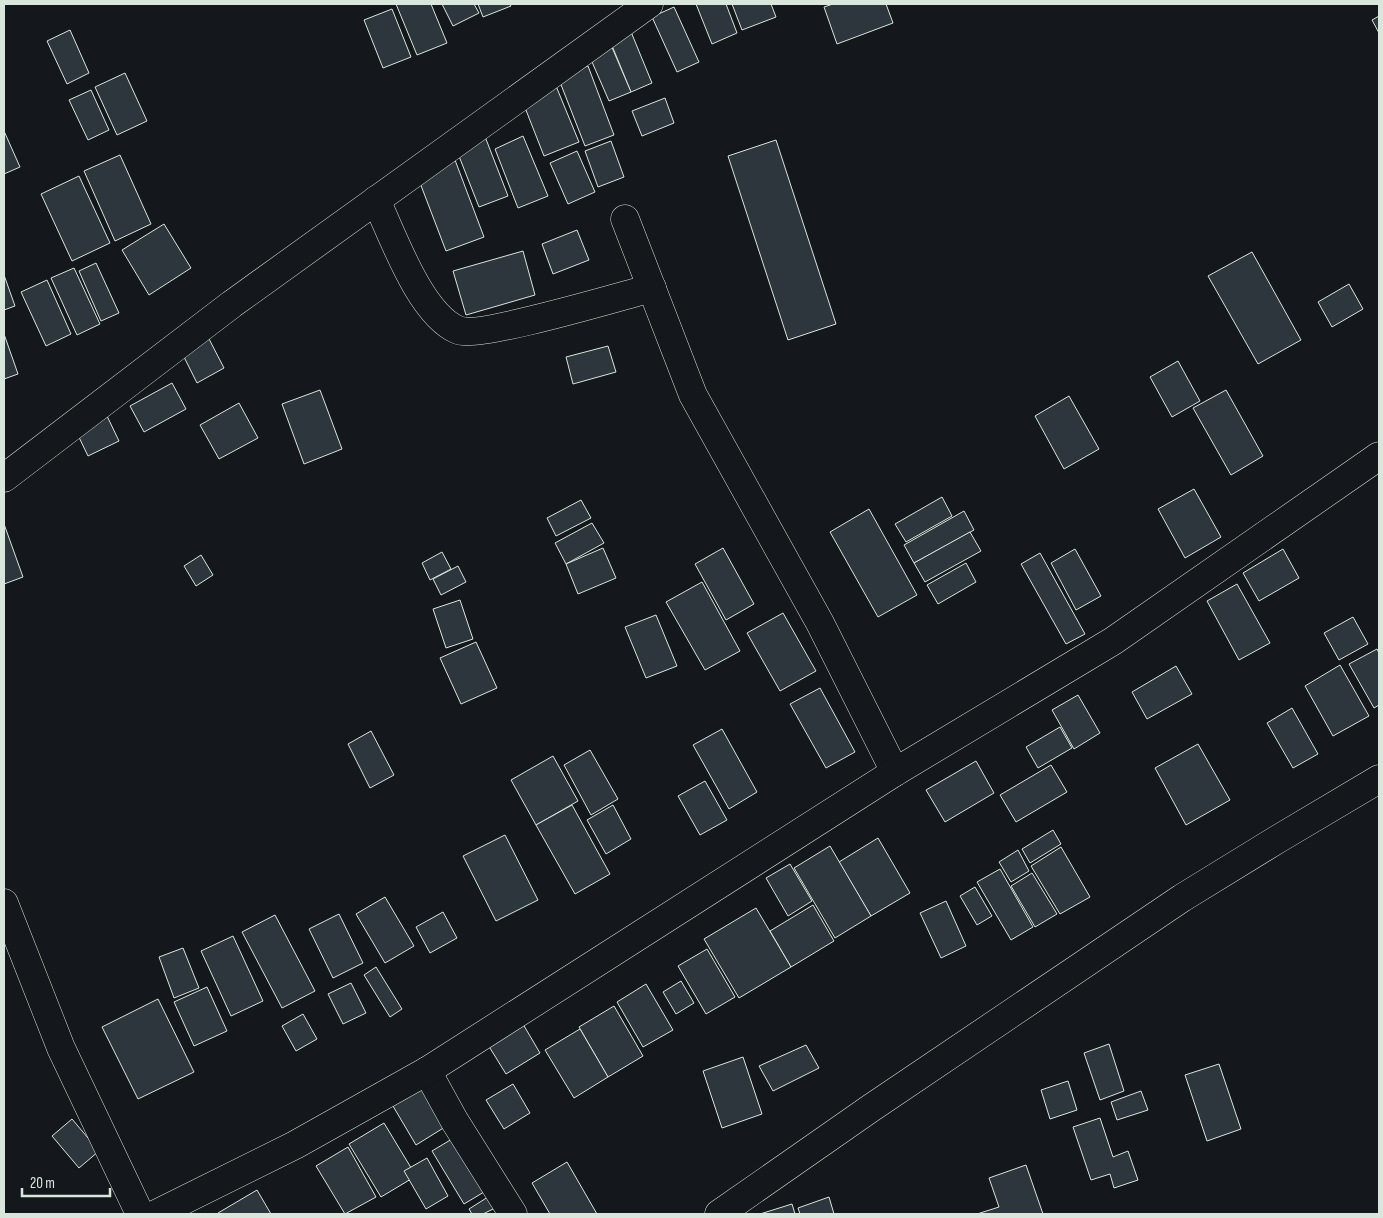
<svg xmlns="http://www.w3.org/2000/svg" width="1383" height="1218" font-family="'Sofia Sans Condensed',sans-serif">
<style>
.building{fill:#2c363c;stroke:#d8e6dc}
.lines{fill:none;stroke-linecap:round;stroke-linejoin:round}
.minor-casing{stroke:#d8e6dc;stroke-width:29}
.minor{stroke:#14181c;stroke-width:28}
</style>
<rect width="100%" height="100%" fill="#14181c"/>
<g class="building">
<path d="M 396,4 L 431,4 L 447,43 L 417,55 Z"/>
<path d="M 442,4 L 474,4 L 479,13 L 453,26 Z"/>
<path d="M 478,4 L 510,4 L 511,6 L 483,17 Z"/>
<path d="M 696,4 L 726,4 L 737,33 L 712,44 Z"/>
<path d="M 732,4 L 771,4 L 776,17 L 742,30 Z"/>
<path d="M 833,4 L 886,4 L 893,23 L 837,44 L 824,7 Z"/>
<path d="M 674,7 L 699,62 L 677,72 L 652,17 Z"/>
<path d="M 392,9 L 411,57 L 383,68 L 364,20 Z"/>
<path d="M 1379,16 L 1379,33 L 1372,20 Z"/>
<path d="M 629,27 L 652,83 L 631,92 L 608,36 Z"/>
<path d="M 70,30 L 89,73 L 67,84 L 47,41 Z"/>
<path d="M 611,45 L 631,92 L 609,101 L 589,55 Z"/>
<path d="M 588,66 L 614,135 L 585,146 L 558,77 Z"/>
<path d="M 125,73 L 147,121 L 117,135 L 95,87 Z"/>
<path d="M 556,86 L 579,142 L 544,156 L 522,100 Z"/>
<path d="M 91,90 L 109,130 L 88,140 L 69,100 Z"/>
<path d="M 665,98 L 674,123 L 642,136 L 632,111 Z"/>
<path d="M 4,131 L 20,167 L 4,174 Z"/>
<path d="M 484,134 L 508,196 L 479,207 L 455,146 Z"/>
<path d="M 523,136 L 548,196 L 518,208 L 495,149 Z"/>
<path d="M 776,140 L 836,324 L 788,340 L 728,156 Z"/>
<path d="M 611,141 L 624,177 L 598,187 L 585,151 Z"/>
<path d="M 577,151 L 595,192 L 568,204 L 550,163 Z"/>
<path d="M 120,155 L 151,224 L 115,241 L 84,171 Z"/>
<path d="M 455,160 L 484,237 L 446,251 L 417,175 Z"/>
<path d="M 79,176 L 110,243 L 72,261 L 41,194 Z"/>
<path d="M 164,224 L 191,268 L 149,295 L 122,250 Z"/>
<path d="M 577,230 L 589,260 L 553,274 L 542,244 Z"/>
<path d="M 523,251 L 535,295 L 466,315 L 453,271 Z"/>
<path d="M 1252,252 L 1301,340 L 1258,364 L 1208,276 Z"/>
<path d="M 96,263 L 119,313 L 101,321 L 79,271 Z"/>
<path d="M 74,268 L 100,324 L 77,335 L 51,278 Z"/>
<path d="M 4,275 L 15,306 L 4,310 Z"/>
<path d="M 47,280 L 71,334 L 46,346 L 21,292 Z"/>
<path d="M 1349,284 L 1363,309 L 1332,327 L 1318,302 Z"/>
<path d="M 4,334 L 18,374 L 4,379 Z"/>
<path d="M 208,337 L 224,368 L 197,383 L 181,351 Z"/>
<path d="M 608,346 L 616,372 L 573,384 L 566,357 Z"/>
<path d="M 1178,361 L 1200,401 L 1172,417 L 1150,377 Z"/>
<path d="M 172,383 L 186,409 L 144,432 L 130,406 Z"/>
<path d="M 320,390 L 342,449 L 304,464 L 282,404 Z"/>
<path d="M 1226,390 L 1263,456 L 1231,475 L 1193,408 Z"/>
<path d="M 1069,396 L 1099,449 L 1064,469 L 1035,416 Z"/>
<path d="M 239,403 L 258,438 L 219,459 L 200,425 Z"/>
<path d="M 107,416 L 119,441 L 88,456 L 76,431 Z"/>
<path d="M 1194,489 L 1221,537 L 1185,558 L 1158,509 Z"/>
<path d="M 942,497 L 952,516 L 906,542 L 895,524 Z"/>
<path d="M 581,500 L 591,518 L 556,536 L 547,518 Z"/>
<path d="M 869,509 L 917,595 L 878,617 L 830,532 Z"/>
<path d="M 964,511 L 974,530 L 914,563 L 904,545 Z"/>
<path d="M 592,523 L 604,543 L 566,564 L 555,543 Z"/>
<path d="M 4,524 L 23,577 L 4,584 Z"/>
<path d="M 970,532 L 981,551 L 925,582 L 914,563 Z"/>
<path d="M 603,548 L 616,578 L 578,594 L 566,564 Z"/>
<path d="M 723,548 L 754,604 L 726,620 L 695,564 Z"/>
<path d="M 1075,549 L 1101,596 L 1076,610 L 1051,563 Z"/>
<path d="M 1283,549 L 1299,578 L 1259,601 L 1243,573 Z"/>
<path d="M 442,552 L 451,569 L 430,580 L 422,563 Z"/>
<path d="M 1040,553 L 1085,634 L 1066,644 L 1021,564 Z"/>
<path d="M 201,555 L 213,575 L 196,586 L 184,566 Z"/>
<path d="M 966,563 L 976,582 L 938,604 L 927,585 Z"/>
<path d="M 458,566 L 466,582 L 441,595 L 433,579 Z"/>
<path d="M 702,582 L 740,651 L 705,670 L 666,602 Z"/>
<path d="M 1237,584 L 1270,643 L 1239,660 L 1207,601 Z"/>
<path d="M 460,600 L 473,639 L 446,648 L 433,609 Z"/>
<path d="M 783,613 L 816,671 L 780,691 L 747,633 Z"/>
<path d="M 656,615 L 677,666 L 646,678 L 625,627 Z"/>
<path d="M 1353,617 L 1368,644 L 1339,660 L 1324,633 Z"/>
<path d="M 476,642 L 497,688 L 461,704 L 440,658 Z"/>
<path d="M 1377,649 L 1379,653 L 1379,705 L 1374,708 L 1349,664 Z"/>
<path d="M 1340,665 L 1369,716 L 1333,736 L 1305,686 Z"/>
<path d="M 1176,666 L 1192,694 L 1147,719 L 1132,692 Z"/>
<path d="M 820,688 L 855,752 L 826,768 L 790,704 Z"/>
<path d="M 1078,695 L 1100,733 L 1074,749 L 1052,710 Z"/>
<path d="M 1292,708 L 1318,754 L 1293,768 L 1267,723 Z"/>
<path d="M 1060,727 L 1072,748 L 1038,768 L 1026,747 Z"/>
<path d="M 722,729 L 757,792 L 729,809 L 693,745 Z"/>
<path d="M 371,731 L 394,775 L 370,788 L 348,744 Z"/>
<path d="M 1198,744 L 1230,800 L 1186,825 L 1155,768 Z"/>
<path d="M 590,750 L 618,799 L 591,815 L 564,765 Z"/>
<path d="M 553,756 L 578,801 L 536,825 L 511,780 Z"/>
<path d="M 976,761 L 994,793 L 945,822 L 926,790 Z"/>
<path d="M 1051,765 L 1067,792 L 1016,822 L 1000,795 Z"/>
<path d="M 705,781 L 727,820 L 700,835 L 678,796 Z"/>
<path d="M 572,805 L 610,874 L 575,894 L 536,825 Z"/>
<path d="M 613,805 L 631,839 L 606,854 L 587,820 Z"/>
<path d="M 1053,830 L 1061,844 L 1030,863 L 1022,849 Z"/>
<path d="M 505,835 L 538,900 L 496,921 L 463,856 Z"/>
<path d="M 878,838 L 910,893 L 871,916 L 839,862 Z"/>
<path d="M 830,846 L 871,916 L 835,938 L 794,868 Z"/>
<path d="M 1061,847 L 1090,897 L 1060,914 L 1031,866 Z"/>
<path d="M 1018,850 L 1029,871 L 1011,882 L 999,862 Z"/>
<path d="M 790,864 L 812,901 L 788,916 L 766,878 Z"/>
<path d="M 1000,869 L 1033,927 L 1011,940 L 977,882 Z"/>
<path d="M 1032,873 L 1057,914 L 1035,927 L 1011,886 Z"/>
<path d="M 975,887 L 992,916 L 977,925 L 960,896 Z"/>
<path d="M 385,897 L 414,946 L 385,963 L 356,914 Z"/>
<path d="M 946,901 L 966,946 L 941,958 L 920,913 Z"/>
<path d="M 813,905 L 834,941 L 791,967 L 770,931 Z"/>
<path d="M 756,908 L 791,967 L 739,998 L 704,939 Z"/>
<path d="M 443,912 L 457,938 L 430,953 L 416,927 Z"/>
<path d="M 339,914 L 363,963 L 333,978 L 309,929 Z"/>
<path d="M 275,915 L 315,991 L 282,1008 L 242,932 Z"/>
<path d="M 233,936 L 263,1001 L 231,1016 L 201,951 Z"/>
<path d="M 183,948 L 199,988 L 174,998 L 159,957 Z"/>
<path d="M 707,949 L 735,997 L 706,1014 L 678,966 Z"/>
<path d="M 376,967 L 402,1009 L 390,1017 L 364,975 Z"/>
<path d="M 681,981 L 694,1003 L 676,1014 L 663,992 Z"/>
<path d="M 351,983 L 366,1013 L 343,1024 L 328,994 Z"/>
<path d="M 646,984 L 673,1030 L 643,1047 L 617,1002 Z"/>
<path d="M 207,987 L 227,1031 L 194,1046 L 174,1002 Z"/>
<path d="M 158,999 L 194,1072 L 138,1099 L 102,1027 Z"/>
<path d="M 614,1006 L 643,1056 L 608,1077 L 579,1027 Z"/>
<path d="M 303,1014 L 317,1039 L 296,1051 L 282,1026 Z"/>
<path d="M 520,1019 L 540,1053 L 506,1074 L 485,1040 Z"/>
<path d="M 580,1029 L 608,1077 L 574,1098 L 545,1050 Z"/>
<path d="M 1109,1044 L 1124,1091 L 1100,1100 L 1084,1053 Z"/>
<path d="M 806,1045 L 819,1068 L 773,1091 L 759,1066 Z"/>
<path d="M 743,1057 L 762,1114 L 722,1128 L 703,1071 Z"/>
<path d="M 1219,1064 L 1241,1129 L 1207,1141 L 1185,1075 Z"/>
<path d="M 1068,1081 L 1077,1110 L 1050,1119 L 1041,1090 Z"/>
<path d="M 420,1084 L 445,1127 L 416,1145 L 390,1101 Z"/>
<path d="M 513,1084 L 530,1113 L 504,1129 L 486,1100 Z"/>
<path d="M 1141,1091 L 1148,1110 L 1117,1120 L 1111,1102 Z"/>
<path d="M 1100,1118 L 1113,1157 L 1128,1151 L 1138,1180 L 1114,1188 L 1110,1174 L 1091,1180 L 1073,1127 Z"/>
<path d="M 72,1119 L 99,1151 L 79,1168 L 52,1136 Z"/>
<path d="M 384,1123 L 416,1176 L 381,1197 L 349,1144 Z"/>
<path d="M 457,1136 L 489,1189 L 464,1204 L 432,1151 Z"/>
<path d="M 348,1147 L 376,1197 L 345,1214 L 316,1166 Z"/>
<path d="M 427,1158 L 448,1196 L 426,1209 L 404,1171 Z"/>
<path d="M 567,1162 L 597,1214 L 550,1214 L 532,1183 Z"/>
<path d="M 1026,1165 L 1043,1214 L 977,1214 L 999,1207 L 989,1178 Z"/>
<path d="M 257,1190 L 271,1214 L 219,1214 L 218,1213 Z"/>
<path d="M 488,1197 L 495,1208 L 483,1214 L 472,1214 L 469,1209 Z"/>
<path d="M 829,1197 L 834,1214 L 800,1214 L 798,1208 Z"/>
<path d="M 792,1204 L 795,1214 L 760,1214 Z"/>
</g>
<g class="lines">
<g class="minor-casing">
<g id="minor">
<path d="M 376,200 C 393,236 420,314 458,330 C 479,339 621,296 652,288"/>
<path d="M 625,219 L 693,395 L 820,623 L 895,772"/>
<path d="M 4,478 L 232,304 L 649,4"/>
<path d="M 4,903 L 61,1048 L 140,1214"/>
<path d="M 427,1071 L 454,1120 L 513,1214"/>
<path d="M 156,1214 L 295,1145 L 427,1071 L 895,772 L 1113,641 L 1379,456"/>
<path d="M 719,1214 L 871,1108 L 1182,898 L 1278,839 L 1379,779"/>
</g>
</g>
<use href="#minor" class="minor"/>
</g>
<rect width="1383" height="1218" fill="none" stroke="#d8e6dc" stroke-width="10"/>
<path d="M22 1188v8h88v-8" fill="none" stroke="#d8e6dc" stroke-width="2.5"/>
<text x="30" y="1188" font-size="15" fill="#d8e6dc" stroke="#14181c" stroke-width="4" paint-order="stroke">20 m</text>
</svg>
